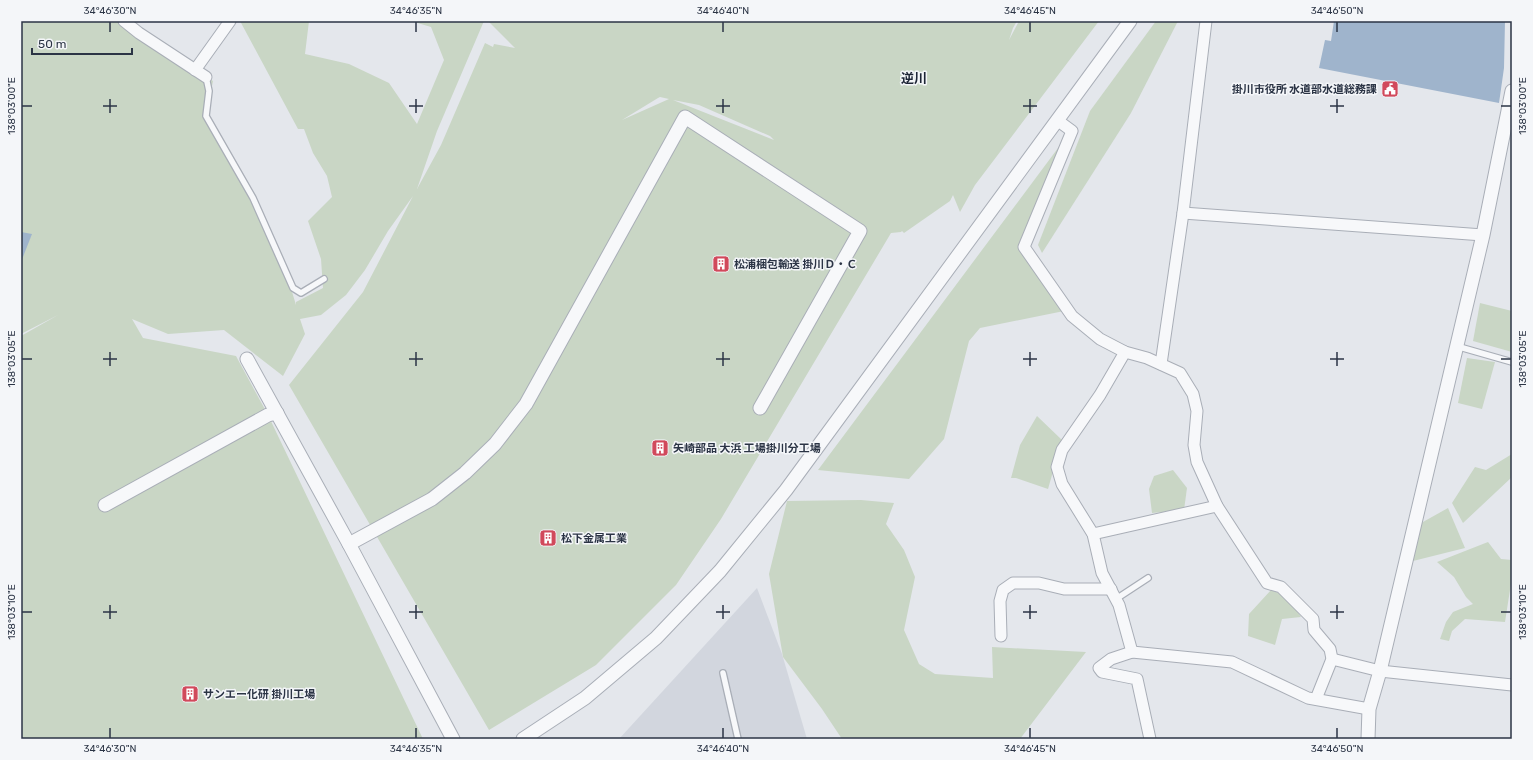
<svg xmlns="http://www.w3.org/2000/svg" width="1533" height="760" font-family="Rubik,'Noto Sans JP',sans-serif">
<style>
.built{fill:#d2d6de}
.green{fill:#c9d6c5;fill-rule:evenodd}
.water{fill:#9fb4cc}
.lines{fill:none;stroke-linecap:round;stroke-linejoin:round}
.service-casing{stroke:#a9aeb7;stroke-width:8}
.minor-casing{stroke:#a9aeb7;stroke-width:13}
.tertiary-casing{stroke:#a9aeb7;stroke-width:15}
.service{stroke:#f7f8fa;stroke-width:5.5}
.minor{stroke:#f7f8fa;stroke-width:11}
.tertiary{stroke:#f7f8fa;stroke-width:13}
.ticks{fill:none;stroke:#2b3445;stroke-width:1.5}
.labels{text-anchor:middle;dominant-baseline:central;stroke-width:3;stroke-linejoin:round;paint-order:stroke}
.poi-label{font-size:11px;font-weight:bold;fill:#2b3445;stroke:#f4f6f9;text-anchor:start}
.quarter-label{font-size:13px;font-weight:bold;fill:#1d2536;stroke:#f4f6f9}
.neatline{fill:none;stroke:#2b3445;stroke-width:1.5}
.ticks-label{font-size:10px;text-anchor:middle;fill:#2b3445}
</style>
<rect width="100%" height="100%" fill="#e4e7ec"/>
<path class="built" d="M 757,588 L 782,654 L 807,739 L 619,739 Z"/>
<g class="green">
<path d="M 21,21 L 124,21 L 213,81 L 206,116 L 229,157 L 286,272 L 296,305 L 296,302 L 323,288 L 321,259 L 308,221 L 332,197 L 327,176 L 313,153 L 304,129 L 298,129 L 240,21 L 309,21 L 305,54 L 349,64 L 389,83 L 417,124 L 444,60 L 431,27 L 411,21 L 484,21 L 437,131 L 417,189 L 441,145 L 485,43 L 493,47 L 494,44 L 515,48 L 488,21 L 1017,21 L 1013,28 L 1009,40 L 1019,21 L 1099,21 L 975,185 L 960,212 L 953,195 L 950,201 L 904,233 L 902,231 L 901,232 L 891,233 L 721,519 L 676,585 L 596,665 L 489,730 L 289,385 L 363,292 L 413,196 L 388,231 L 365,270 L 346,295 L 321,315 L 300,319 L 305,334 L 283,376 L 224,330 L 168,334 L 132,319 L 143,338 L 236,356 L 268,415 L 423,739 L 21,739 L 21,336 L 58,315 L 21,334 ZM 660,97 L 669,99 L 622,120 L 658,98 ZM 673,100 L 699,105 L 770,136 L 774,140 Z"/>
<path d="M 1156,21 L 1178,21 L 1131,113 L 1042,253 L 1038,245 L 1090,111 Z"/>
<path d="M 1064,140 L 1021,249 L 1064,311 L 980,328 L 969,341 L 944,439 L 909,479 L 818,470 Z"/>
<path d="M 1480,303 L 1512,311 L 1512,352 L 1473,341 Z"/>
<path d="M 1467,358 L 1495,362 L 1482,409 L 1458,403 Z"/>
<path d="M 1037,416 L 1062,440 L 1048,489 L 1016,478 L 1011,478 L 1020,445 Z"/>
<path d="M 1512,454 L 1512,477 L 1463,523 L 1452,503 L 1475,467 L 1486,470 Z"/>
<path d="M 1173,470 L 1187,488 L 1184,510 L 1152,513 L 1149,489 L 1154,476 Z"/>
<path d="M 861,500 L 894,503 L 886,524 L 904,550 L 915,577 L 904,630 L 919,664 L 935,674 L 993,678 L 992,647 L 1086,652 L 1020,739 L 842,739 L 822,709 L 783,657 L 769,574 L 787,501 Z"/>
<path d="M 1448,508 L 1465,548 L 1405,563 L 1414,527 Z"/>
<path d="M 1488,542 L 1501,559 L 1512,560 L 1512,577 L 1505,622 L 1465,619 L 1452,631 L 1449,641 L 1440,639 L 1446,622 L 1453,612 L 1473,604 L 1466,597 L 1454,577 L 1437,562 Z"/>
<path d="M 1271,590 L 1286,596 L 1301,617 L 1282,619 L 1275,645 L 1248,636 L 1249,614 Z"/>
</g>
<g class="water">
<path d="M 1334,21 L 1505,21 L 1504,68 L 1499,103 L 1319,68 L 1325,40 L 1331,41 Z"/>
<path d="M 21,232 L 32,234 L 21,262 Z"/>
</g>
<g class="lines">
<g class="service-casing">
<g id="service">
<path d="M 206,77 L 209,91 L 206,116 L 253,198 L 293,288 L 301,293 L 324,279"/>
<path d="M 1456,346 L 1512,362"/>
<path d="M 1116,599 L 1148,578"/>
<path d="M 723,673 L 738,739"/>
</g>
</g>
<g class="minor-casing">
<g id="minor">
<path d="M 124,21 L 139,33 L 206,77"/>
<path d="M 195,70 L 230,21"/>
<path d="M 1057,120 L 1072,131 L 1024,247 L 1072,316 L 1100,339 L 1125,352 L 1147,358 L 1180,373 L 1193,394 L 1197,411 L 1194,445 L 1197,462 L 1217,506 L 1267,583 L 1281,587 L 1313,619 L 1314,630 L 1330,649 L 1332,659 L 1316,699"/>
<path d="M 1183,213 L 1483,235"/>
<path d="M 1125,352 L 1100,395 L 1062,450 L 1057,467 L 1062,484 L 1093,534 L 1102,573 L 1119,605 L 1132,652 L 1111,659 L 1099,668 L 1102,672 L 1137,679 L 1150,739"/>
<path d="M 1161,364 L 1183,213 L 1206,21"/>
<path d="M 1093,534 L 1217,506"/>
<path d="M 1001,636 L 1000,601 L 1003,590 L 1013,583 L 1039,583 L 1064,589 L 1111,589"/>
<path d="M 1132,652 L 1232,662 L 1308,698 L 1369,709"/>
<path d="M 1332,659 L 1380,671 L 1512,685"/>
</g>
</g>
<g class="tertiary-casing">
<g id="tertiary">
<path d="M 247,359 L 349,544 L 453,739"/>
<path d="M 105,505 L 268,415 L 277,413"/>
<path d="M 349,544 L 432,499 L 465,473 L 495,444 L 526,404 L 685,117 L 860,231 L 760,408"/>
<path d="M 523,739 L 585,698 L 656,638 L 720,571 L 786,490 L 1130,21"/>
<path d="M 1368,739 L 1369,709 L 1380,671 L 1483,235 L 1512,91"/>
</g>
</g>
<use href="#service" class="service"/>
<use href="#minor" class="minor"/>
<use href="#tertiary" class="tertiary"/>
</g>
<path class="ticks" d="M 110,22 L 110,32M 416,22 L 416,32M 723,22 L 723,32M 1030,22 L 1030,32M 1337,22 L 1337,32M 110,99 L 110,113M 416,99 L 416,113M 723,99 L 723,113M 1030,99 L 1030,113M 1337,99 L 1337,113M 22,106 L 32,106M 103,106 L 117,106M 409,106 L 423,106M 716,106 L 730,106M 1023,106 L 1037,106M 1330,106 L 1344,106M 1501,106 L 1511,106M 110,352 L 110,366M 416,352 L 416,366M 723,352 L 723,366M 1030,352 L 1030,366M 1337,352 L 1337,366M 22,359 L 32,359M 103,359 L 117,359M 409,359 L 423,359M 716,359 L 730,359M 1023,359 L 1037,359M 1330,359 L 1344,359M 1501,359 L 1511,359M 110,605 L 110,619M 416,605 L 416,619M 723,605 L 723,619M 1030,605 L 1030,619M 1337,605 L 1337,619M 22,612 L 32,612M 103,612 L 117,612M 409,612 L 423,612M 716,612 L 730,612M 1023,612 L 1037,612M 1330,612 L 1344,612M 1501,612 L 1511,612M 110,728 L 110,738M 416,728 L 416,738M 723,728 L 723,738M 1030,728 L 1030,738M 1337,728 L 1337,738"/>
<defs>
<g id="civic-square" transform="scale(0.9)"><rect x="-9" y="-9" width="18" height="18" rx="4" fill="#d1495b" stroke="#f4f6f9"/><path d="M-.6-6.5H3V-4.5H.6V-3L4-1V1h2V6H-6V1h2V-1L-.6-3ZM-1.2 2.5V6h2.4V2.5Z" fill="#fff"/></g>
<g id="building-square" transform="scale(0.9)"><rect x="-9" y="-9" width="18" height="18" rx="4" fill="#d1495b" stroke="#f4f6f9"/><path d="M-4-6H4V6H1V3H-1V6H-4ZM-2.5-4.3h1.7v1.8h-1.7ZM.8-4.3h1.7v1.8H.8ZM-2.5-1h1.7V.8h-1.7ZM.8-1h1.7V.8H.8Z" fill="#fff"/></g>
</defs>
<g fill-rule="evenodd">
<use href="#civic-square" x="1390" y="89"/>
<use href="#building-square" x="721" y="264"/>
<use href="#building-square" x="660" y="448"/>
<use href="#building-square" x="548" y="538"/>
<use href="#building-square" x="190" y="694"/>
</g>
<g class="labels">
<g class="poi-label">
<text x="1377" y="89" text-anchor="end">掛川市役所 水道部水道総務課</text>
<text x="734" y="264">松浦梱包輸送 掛川Ｄ・Ｃ</text>
<text x="673" y="448">矢崎部品 大浜 工場掛川分工場</text>
<text x="561" y="538">松下金属工業</text>
<text x="203" y="694">サンエー化研 掛川工場</text>
</g>
<g class="quarter-label">
<text x="914" y="78">逆川</text>
</g>
</g>
<rect width="1533" height="760" fill="none" stroke="#f4f6f9" stroke-width="44"/>
<path d="M32 48v6h100v-6" fill="none" stroke="#2b3445" stroke-width="2"/>
<text x="38" y="48" font-size="12" fill="#2b3445" stroke="#f4f6f9" stroke-width="3" paint-order="stroke">50 m</text>
<rect x="22" y="22" width="1489" height="716" class="neatline"/>
<g class="ticks-label">
<text x="110" y="14">34°46'30"N</text>
<text x="416" y="14">34°46'35"N</text>
<text x="723" y="14">34°46'40"N</text>
<text x="1030" y="14">34°46'45"N</text>
<text x="1337" y="14">34°46'50"N</text>
<text transform="translate(1522 106) rotate(-90)" y="4">138°03'00"E</text>
<text transform="translate(11 106) rotate(-90)" y="4">138°03'00"E</text>
<text transform="translate(1522 359) rotate(-90)" y="4">138°03'05"E</text>
<text transform="translate(11 359) rotate(-90)" y="4">138°03'05"E</text>
<text transform="translate(1522 612) rotate(-90)" y="4">138°03'10"E</text>
<text transform="translate(11 612) rotate(-90)" y="4">138°03'10"E</text>
<text x="110" y="752">34°46'30"N</text>
<text x="416" y="752">34°46'35"N</text>
<text x="723" y="752">34°46'40"N</text>
<text x="1030" y="752">34°46'45"N</text>
<text x="1337" y="752">34°46'50"N</text>
</g>
</svg>
